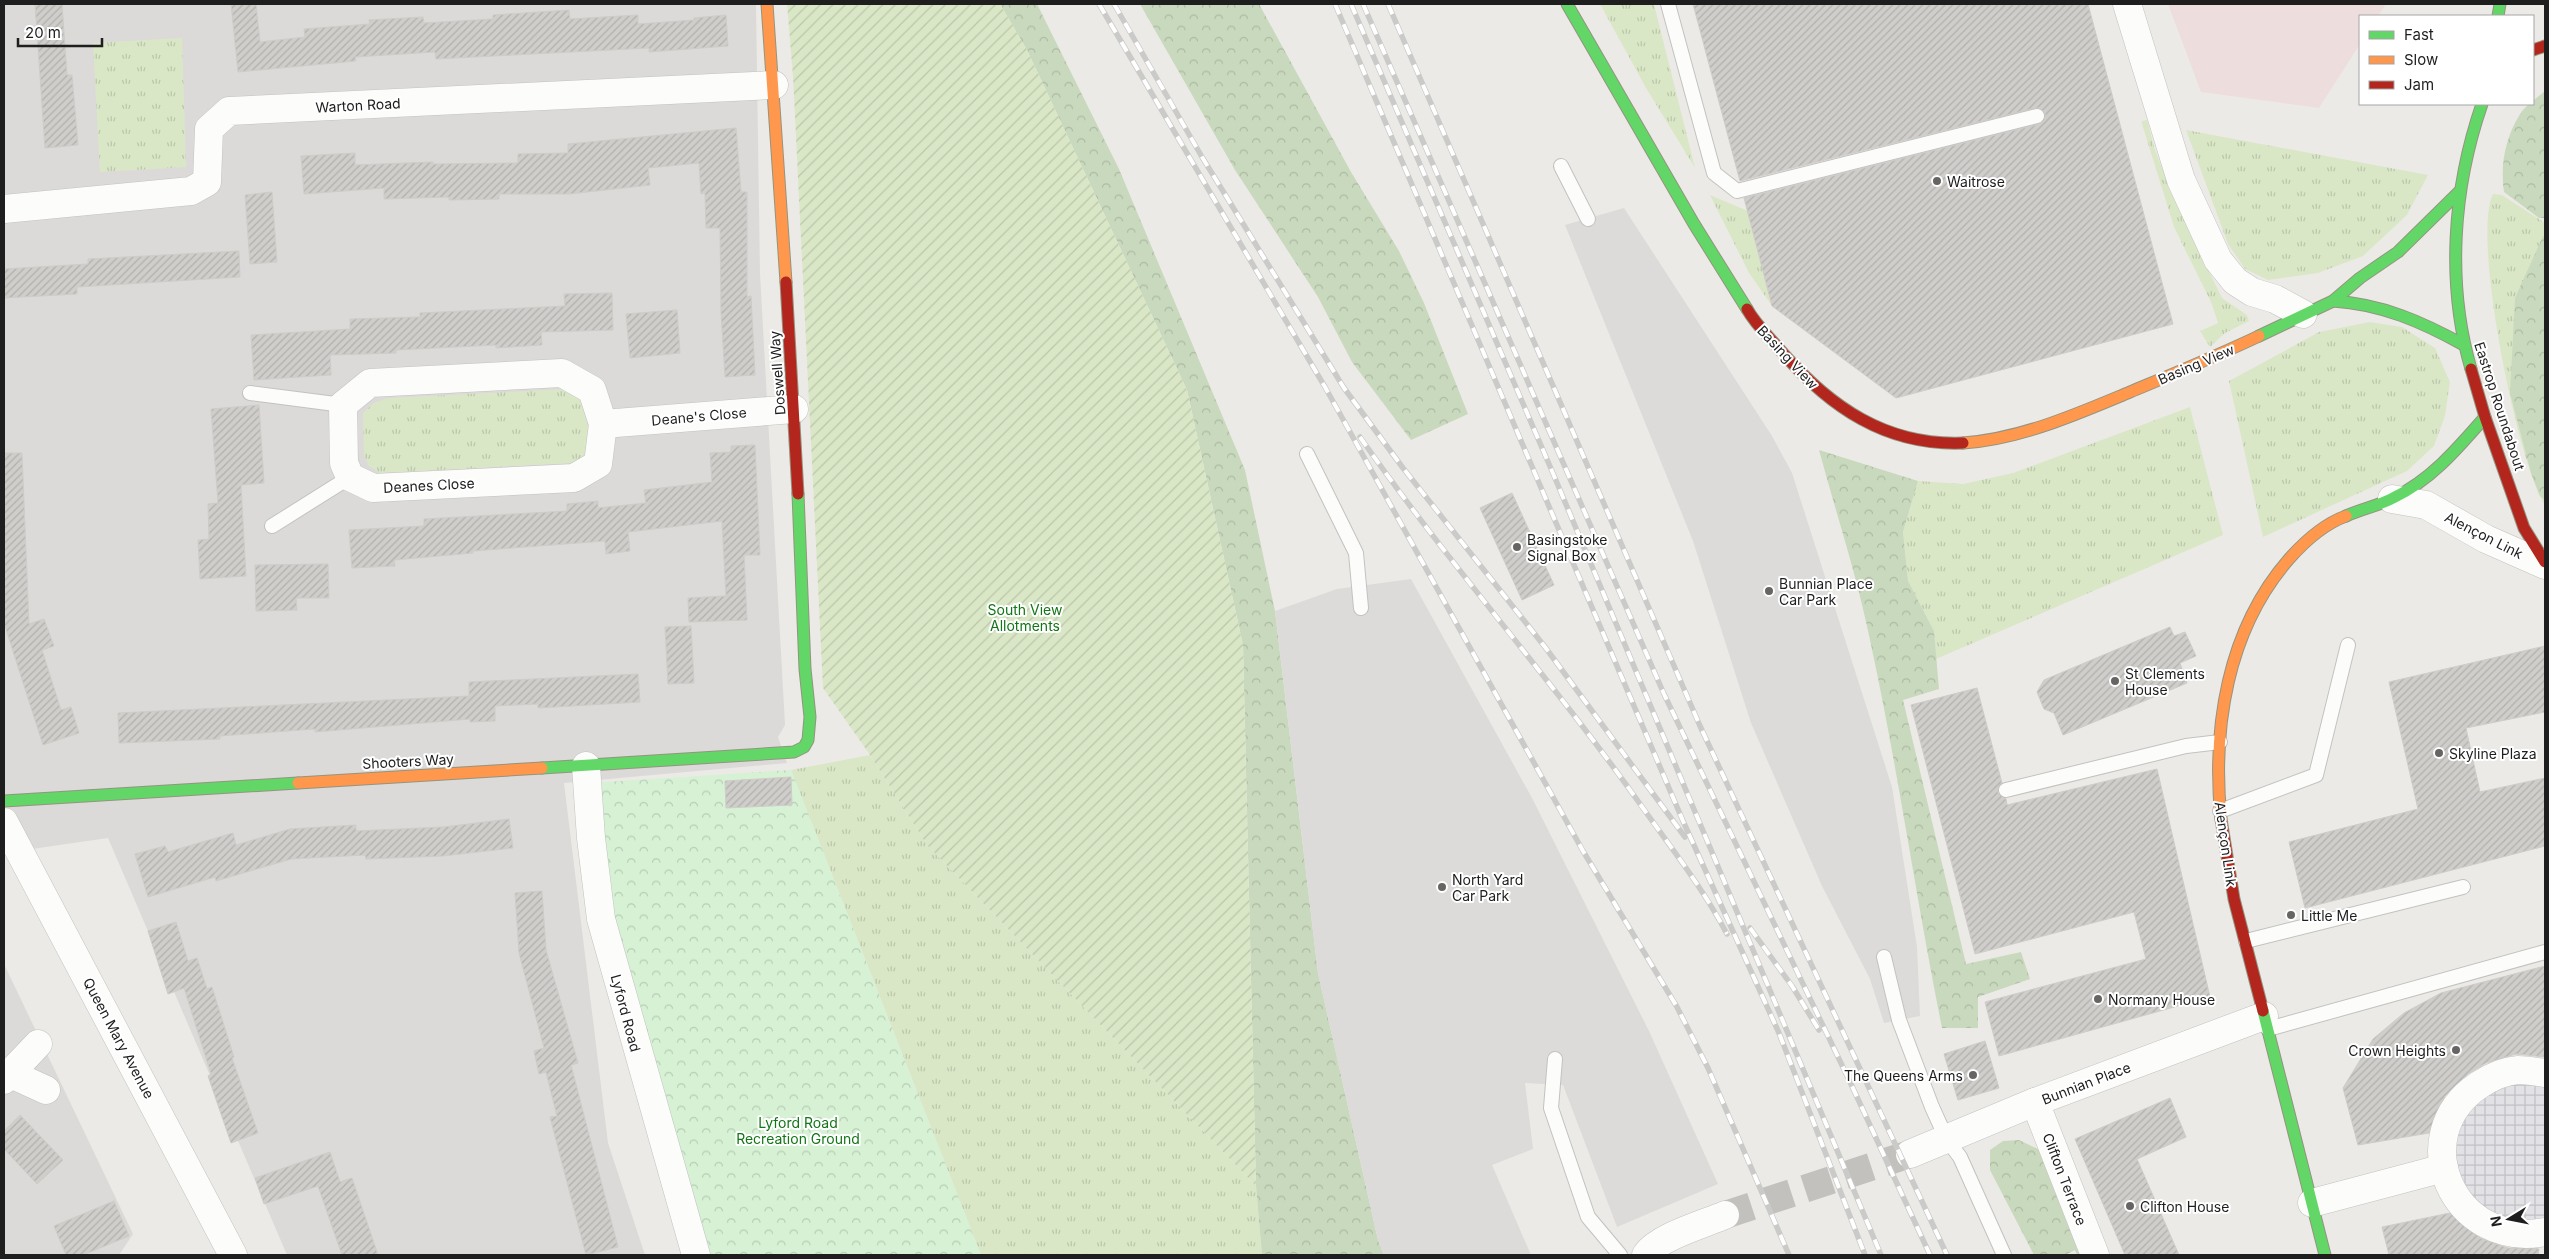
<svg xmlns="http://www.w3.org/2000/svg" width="2549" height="1259" font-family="Inter,sans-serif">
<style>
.residential{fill:#dbdad8}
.commercial{fill:#eddedd}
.grass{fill:url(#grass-tufts)}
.forest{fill:url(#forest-crowns)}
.park{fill:url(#park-crowns)}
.garden{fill:url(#garden-furrows)}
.parking{fill:#dcdbda}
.plaza{fill:url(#plaza-grid)}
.building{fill:url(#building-hatch);stroke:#cfccc8}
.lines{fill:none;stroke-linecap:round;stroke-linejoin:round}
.street-tunnel{stroke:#c3c1be;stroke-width:28;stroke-dasharray:28 14;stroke-linecap:butt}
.lane-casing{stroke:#c3c2c1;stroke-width:16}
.street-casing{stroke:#c3c2c1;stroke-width:29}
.fast-casing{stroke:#949480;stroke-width:13}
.slow-casing{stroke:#949480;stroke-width:13}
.jam-casing{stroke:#949480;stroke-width:13}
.lane{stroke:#fcfcfb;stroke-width:14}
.street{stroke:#fcfcfb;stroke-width:28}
.fast{stroke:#63d668;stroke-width:11}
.slow{stroke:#ff974d;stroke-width:11}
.jam{stroke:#b3261e;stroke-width:11}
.rail-casing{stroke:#cacac9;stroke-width:5.5}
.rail{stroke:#fff;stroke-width:4;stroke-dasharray:11;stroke-linecap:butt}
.poi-dot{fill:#666564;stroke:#fff;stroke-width:2}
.labels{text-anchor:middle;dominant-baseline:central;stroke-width:4;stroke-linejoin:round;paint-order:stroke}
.street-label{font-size:14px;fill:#1e1e1e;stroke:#fff}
.poi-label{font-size:14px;fill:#1e1e1e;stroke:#fff;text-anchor:start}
.park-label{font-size:14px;fill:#127516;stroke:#fff}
</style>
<defs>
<pattern id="grass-tufts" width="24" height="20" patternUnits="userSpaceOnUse" patternTransform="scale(1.25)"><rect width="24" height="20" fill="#dae7c7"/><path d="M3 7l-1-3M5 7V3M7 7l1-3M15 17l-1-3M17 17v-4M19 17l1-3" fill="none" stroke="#bbc6aa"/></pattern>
<pattern id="forest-crowns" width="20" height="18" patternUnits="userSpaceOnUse" patternTransform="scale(1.25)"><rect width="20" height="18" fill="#c9d9bd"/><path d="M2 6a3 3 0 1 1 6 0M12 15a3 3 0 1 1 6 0" fill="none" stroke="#acbaa2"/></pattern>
<pattern id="park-crowns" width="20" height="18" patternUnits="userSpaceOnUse" patternTransform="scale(1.25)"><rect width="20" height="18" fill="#d6f1d4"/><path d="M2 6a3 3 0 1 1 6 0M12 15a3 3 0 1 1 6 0" fill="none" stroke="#b7ceb6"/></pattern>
<pattern id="garden-furrows" width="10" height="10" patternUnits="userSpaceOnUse" patternTransform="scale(1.25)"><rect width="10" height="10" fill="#dae7c7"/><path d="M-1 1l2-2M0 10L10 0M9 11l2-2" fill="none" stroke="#bbc6aa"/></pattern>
<pattern id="plaza-grid" width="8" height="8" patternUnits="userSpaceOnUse" patternTransform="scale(1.25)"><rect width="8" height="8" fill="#e2e1e5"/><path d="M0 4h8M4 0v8" fill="none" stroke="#c1c1c4"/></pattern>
<pattern id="building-hatch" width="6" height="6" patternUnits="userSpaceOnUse" patternTransform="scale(1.25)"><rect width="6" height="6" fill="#d0cecb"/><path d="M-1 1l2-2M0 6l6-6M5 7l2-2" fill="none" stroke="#b2b0ae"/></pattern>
</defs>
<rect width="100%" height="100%" fill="#eceae6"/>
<g class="residential">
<path d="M 4,4 L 756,4 L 760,274 L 785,725 L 778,737 L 787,763 L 564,783 L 608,1143 L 645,1255 L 287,1255 L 108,838 L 4,853 Z"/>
<path d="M 4,964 L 133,1234 L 119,1255 L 4,1255 Z"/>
</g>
<path class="commercial" d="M 2168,4 L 2386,4 L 2378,16 L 2360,16 L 2360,44 L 2319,108 L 2201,92 Z"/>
<g class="grass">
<path d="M 1600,4 L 1654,4 L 1695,168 L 1646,88 Z"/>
<path d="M 182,38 L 186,167 L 100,172 L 93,43 Z"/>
<path d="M 2147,120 L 2155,150 L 2178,207 L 2222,298 L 2247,315 L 2249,321 L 2225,333 L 2210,347 L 2200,331 L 2218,323 L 2211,302 L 2174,227 L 2142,124 L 2142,121 Z"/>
<path d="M 2186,130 L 2428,175 L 2407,215 L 2363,256 L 2318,273 L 2268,280 L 2245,269 L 2228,244 Z"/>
<path d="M 2493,194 L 2502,195 L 2545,223 L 2545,505 C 2518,467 2471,235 2493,194 Z"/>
<path d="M 1710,195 L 1748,211 L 1772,306 L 1749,273 Z"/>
<path d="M 2370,322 L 2402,327 L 2435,348 L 2450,382 L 2445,416 L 2434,446 L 2407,471 L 2263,537 L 2229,381 L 2319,332 Z"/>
<path d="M 569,389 L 581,392 C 589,416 593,434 586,458 L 571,463 L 380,473 L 369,466 L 364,455 L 363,413 L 374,403 L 389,398 Z"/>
<path d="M 2190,407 L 2223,535 L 1936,659 L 1934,631 L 1908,582 L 1903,532 L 1918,481 L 1963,484 L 2013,473 Z"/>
<path d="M 870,755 L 927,845 L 1256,1186 L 1262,1255 L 981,1255 L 791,770 Z"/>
</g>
<g class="forest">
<path d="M 1000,4 L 1037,4 L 1119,169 L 1245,470 L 1275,611 L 1318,973 L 1378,1240 L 1384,1255 L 1262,1255 L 1256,1186 L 1243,645 L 1187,390 L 1027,50 Z"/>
<path d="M 1140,4 L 1259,4 L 1351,172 L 1399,251 L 1424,303 L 1468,414 L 1411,440 L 1352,362 L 1318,297 L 1235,170 Z"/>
<path d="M 2545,91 L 2545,218 L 2539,218 L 2504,192 C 2500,166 2505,138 2520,114 C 2526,105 2537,98 2545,91 Z"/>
<path d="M 2543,236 L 2545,237 L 2545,500 L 2540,496 L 2531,473 L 2510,393 L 2515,298 Z"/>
<path d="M 1819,450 L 1918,481 L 1903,532 L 1908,581 L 1934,631 L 1939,689 L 1903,700 L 1966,964 L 2021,952 L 2030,979 L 1978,997 L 1978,1028 L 1942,1028 C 1916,899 1898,769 1870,640 C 1857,576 1836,513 1819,450 Z"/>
<path d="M 2019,1140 L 2040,1150 L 2086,1255 L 2077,1255 L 2075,1250 L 2065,1255 L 2034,1255 L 1990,1170 L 1990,1150 L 2003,1141 Z"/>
</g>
<path class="park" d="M 791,770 L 981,1255 L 707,1255 L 616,938 L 589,783 Z"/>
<path class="garden" d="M 787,4 L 1000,4 L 1027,50 L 1187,390 L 1243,645 L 1256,1186 L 927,845 L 870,755 L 823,688 L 793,76 Z"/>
<g class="parking">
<path d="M 1624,208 L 1772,436 L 1792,473 L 1892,787 L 1917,947 L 1920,1016 L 1884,1023 L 1870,979 L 1822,886 L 1751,723 L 1693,541 L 1565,225 Z"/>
<path d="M 1411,579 L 1532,798 L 1649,1031 L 1718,1184 L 1617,1227 L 1563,1085 L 1525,1083 L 1533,1149 L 1492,1165 L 1531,1255 L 1384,1255 L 1378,1240 L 1318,973 L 1275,611 L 1337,589 Z"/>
</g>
<path class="plaza" d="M 2519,1080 L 2545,1083 L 2545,1221 L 2518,1224 L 2476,1206 L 2453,1165 L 2461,1118 L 2475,1099 Z"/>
<g class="building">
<path d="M 35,4 L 62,4 L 67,75 L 72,75 L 78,145 L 45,148 Z"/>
<path d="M 231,4 L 256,4 L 260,42 L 305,37 L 304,29 L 370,24 L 369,20 L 423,17 L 424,23 L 493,19 L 493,15 L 569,10 L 570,19 L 638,15 L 638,24 L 694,20 L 694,18 L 726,15 L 728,46 L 649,52 L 649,48 L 436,59 L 435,52 L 355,57 L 356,61 L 238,72 Z"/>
<path d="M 1693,4 L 2088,4 L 2173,324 L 1896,398 L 1772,306 L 1744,198 L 2039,124 L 2045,119 L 2045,113 L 2040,108 L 2035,108 L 1740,181 Z"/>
<path d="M 736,128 L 741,192 L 747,192 L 747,297 L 751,296 L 755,375 L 725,377 L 721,312 L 720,228 L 706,228 L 705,193 L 701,194 L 699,163 L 648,168 L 650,185 L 569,194 L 499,194 L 499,199 L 449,200 L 449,197 L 384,199 L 384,188 L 304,194 L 301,156 L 355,153 L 355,165 L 433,162 L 433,164 L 518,163 L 518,154 L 568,153 L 568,144 Z"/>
<path d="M 272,192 L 277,262 L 250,264 L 245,195 Z"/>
<path d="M 239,251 L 240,277 L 77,287 L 77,294 L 4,298 L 4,269 L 88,264 L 88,259 Z"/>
<path d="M 612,293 L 613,330 L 541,332 L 542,345 L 496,348 L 496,345 L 396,350 L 396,353 L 330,355 L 331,375 L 254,380 L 251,335 L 350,329 L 350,319 L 420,317 L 420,313 L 565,306 L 564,294 Z"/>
<path d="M 677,310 L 680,353 L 630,358 L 626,314 Z"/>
<path d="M 259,405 L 264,483 L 241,485 L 246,576 L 200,579 L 198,540 L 209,539 L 208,504 L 218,503 L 211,409 Z"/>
<path d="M 755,445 L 760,555 L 744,555 L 747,620 L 689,622 L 688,598 L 726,596 L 722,521 L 628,532 L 630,551 L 606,554 L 605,541 L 473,551 L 473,553 L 394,560 L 395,566 L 352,568 L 349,530 L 424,526 L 424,519 L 567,511 L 567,504 L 598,501 L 598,508 L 646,503 L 644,490 L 712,482 L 710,453 L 731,452 L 731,446 Z"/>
<path d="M 4,453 L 22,453 L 29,624 L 44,619 L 54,646 L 42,650 L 61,710 L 71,707 L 79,733 L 43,745 L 4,623 Z"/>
<path d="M 1512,493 L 1554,585 L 1522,600 L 1480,508 Z"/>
<path d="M 328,564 L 329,598 L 296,598 L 297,610 L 256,611 L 255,565 Z"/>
<path d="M 691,626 L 694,683 L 668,684 L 665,627 Z"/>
<path d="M 2170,627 L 2174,636 L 2185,632 L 2196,656 L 2180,663 L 2187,683 L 2063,735 L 2054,713 L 2044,709 L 2037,692 L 2044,680 Z"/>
<path d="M 2545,646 L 2545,712 L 2466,728 L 2480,792 L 2545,778 L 2545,846 L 2305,908 L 2289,842 L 2418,809 L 2389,682 Z"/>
<path d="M 638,674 L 640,702 L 538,708 L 538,704 L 495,706 L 495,721 L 470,722 L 470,719 L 315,732 L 315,729 L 220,736 L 220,739 L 119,743 L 118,713 L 469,696 L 469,682 Z"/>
<path d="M 1977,688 L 2002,783 L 1998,787 L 1998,793 L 2006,799 L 2007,805 L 2157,769 L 2210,997 L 1999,1056 L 1985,1002 L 2146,959 L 2134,912 L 1975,954 L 1911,705 Z"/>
<path d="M 791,777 L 792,805 L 726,808 L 725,781 Z"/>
<path d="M 509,819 L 513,848 L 443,856 L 366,859 L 365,855 L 291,859 L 216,881 L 215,877 L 148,897 L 135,854 L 165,846 L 168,852 L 233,833 L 236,845 L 290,829 L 356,825 L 356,831 L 444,827 Z"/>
<path d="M 542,891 L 546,950 L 578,1063 L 571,1065 L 618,1247 L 586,1255 L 550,1117 L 557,1116 L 546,1072 L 539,1074 L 534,1051 L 544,1048 L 519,953 L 515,893 Z"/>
<path d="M 176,922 L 188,961 L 197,958 L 207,989 L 212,987 L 234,1057 L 232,1058 L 258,1133 L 231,1143 L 208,1076 L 211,1074 L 184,988 L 168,994 L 148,931 Z"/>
<path d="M 2545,966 L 2545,1057 L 2516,1054 L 2486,1063 L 2468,1074 L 2445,1096 L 2429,1133 L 2358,1145 L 2343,1088 L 2373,1039 L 2404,1013 L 2441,993 Z"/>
<path d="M 1985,1041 L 1999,1088 L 1958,1100 L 1944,1054 Z"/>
<path d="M 2170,1098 L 2186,1137 L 2137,1159 L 2179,1255 L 2125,1255 L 2075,1139 Z"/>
<path d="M 20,1115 L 63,1160 L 37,1184 L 4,1149 L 4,1131 Z"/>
<path d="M 330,1152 L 340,1182 L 352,1178 L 378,1255 L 342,1255 L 318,1186 L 264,1204 L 255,1178 Z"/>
<path d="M 114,1201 L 129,1236 L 83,1255 L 66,1255 L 54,1226 Z"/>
<path d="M 2450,1213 L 2480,1238 L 2508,1248 L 2534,1248 L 2539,1249 L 2538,1255 L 2389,1255 L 2382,1227 Z"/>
</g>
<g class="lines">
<path class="street-tunnel" d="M 1725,1215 L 1910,1154"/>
<g class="lane-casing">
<g id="lane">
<path d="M 1668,4 L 1714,173 L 1737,191 L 2037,116"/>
<path d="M 1561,166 L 1588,219"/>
<path d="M 250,393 L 343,405"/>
<path d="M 1307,454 L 1356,553 L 1361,608"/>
<path d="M 272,526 L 350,477"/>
<path d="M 2006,790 L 2186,746 L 2220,742"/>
<path d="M 2220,811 L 2316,775 L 2348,645"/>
<path d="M 2246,941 L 2463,887"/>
<path d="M 1884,957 L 1899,1020 L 1932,1107 L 1947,1140 L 1960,1157 L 2004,1255"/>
<path d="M 2268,1029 L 2545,952"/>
<path d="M 1555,1059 L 1551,1108 L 1588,1217 L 1620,1255"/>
</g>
</g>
<g class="street-casing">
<g id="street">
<path d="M 2127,4 L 2181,180 L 2218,260 L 2235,281 L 2252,292 L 2275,299 L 2303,314"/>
<path d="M 4,209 L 191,191 L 207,182 L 209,129 L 229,111 L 774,85"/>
<path d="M 562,373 L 592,390 L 603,424 L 598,464 L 574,478 L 373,488 L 350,477 L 344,463 L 343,405 L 370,383 Z"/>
<path d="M 603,424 L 794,409"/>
<path d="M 2392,499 L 2426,505 L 2486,539 L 2545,565"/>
<path d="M 586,766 L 591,838 L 601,919 L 696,1255"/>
<path d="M 4,822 L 233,1255"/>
<path d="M 2545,1073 C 2537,1072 2527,1070 2518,1070 C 2505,1071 2491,1077 2479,1085 C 2403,1136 2454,1250 2545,1232"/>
<path d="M 11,1074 L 46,1090"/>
<path d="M 4,1080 L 38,1044"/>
<path d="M 2035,1102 L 2095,1255"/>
<path d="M 1910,1154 L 2035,1102 L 2264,1016"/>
<path d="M 2312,1203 L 2444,1168"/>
<path d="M 1646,1255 C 1658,1237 1704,1224 1725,1215"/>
</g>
</g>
<g class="fast-casing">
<g id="fast">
<path d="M 1567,4 L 1694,224 L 1747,309"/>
<path d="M 2498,16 L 2500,4"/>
<path d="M 2333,301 C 2382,304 2422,322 2464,345"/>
<path d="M 2259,336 L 2333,301 L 2360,278 L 2398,252 L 2459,192"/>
<path d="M 2471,369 C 2446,283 2453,188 2482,104"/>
<path d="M 2346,516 C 2361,509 2378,506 2393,498 C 2431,480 2458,448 2485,417"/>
<path d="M 542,768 L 794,752 L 804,747 L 808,740 L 810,717 L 805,669 L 798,494"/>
<path d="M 4,801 L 298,783"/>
<path d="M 2263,1011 L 2325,1255"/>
</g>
</g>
<g class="slow-casing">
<g id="slow">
<path d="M 767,4 L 786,282"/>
<path d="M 1963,443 C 2021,439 2077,414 2130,392 C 2173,374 2217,356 2259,336"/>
<path d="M 298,783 L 542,768"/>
<path d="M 2221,819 C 2212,728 2227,630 2289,559 C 2305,541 2324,524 2346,516"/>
</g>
</g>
<g class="jam-casing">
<g id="jam">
<path d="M 2533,50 L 2545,46"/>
<path d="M 786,282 L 798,494"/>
<path d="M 1747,309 C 1756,325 1769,337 1781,351 C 1830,407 1886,446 1963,443"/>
<path d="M 2471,369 L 2485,417 L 2524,528 L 2545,562"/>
<path d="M 2221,819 L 2234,899 L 2263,1011"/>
</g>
</g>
<use href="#lane" class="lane"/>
<use href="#street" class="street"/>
<use href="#fast" class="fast"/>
<use href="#slow" class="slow"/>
<use href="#jam" class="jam"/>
<g class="rail-casing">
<g id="rail">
<path d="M 1099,4 L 1325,387 L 1583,851 L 1677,1007 L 1708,1068 L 1789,1255"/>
<path d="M 1114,4 L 1202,157 L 1344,388 L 1403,468 L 1545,647 L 1685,837"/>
<path d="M 1335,4 L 1683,821 L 1779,1033 L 1865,1255"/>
<path d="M 1351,4 L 1552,471 L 1881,1255"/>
<path d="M 1363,4 L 1664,694 L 1851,1084 L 1930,1255"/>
<path d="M 1388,4 L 1700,726 L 1947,1255"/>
<path d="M 1360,437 C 1450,566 1555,683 1645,811 C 1673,850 1704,890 1727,934"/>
<path d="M 1750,928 L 1792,986 L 1819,1030"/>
</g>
</g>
<use href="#rail" class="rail"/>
</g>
<g class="poi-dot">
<circle cx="1937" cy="181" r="5"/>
<circle cx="1517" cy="547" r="5"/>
<circle cx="1769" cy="591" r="5"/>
<circle cx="2115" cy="681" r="5"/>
<circle cx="2439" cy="753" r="5"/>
<circle cx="1442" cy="887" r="5"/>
<circle cx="2291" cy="915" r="5"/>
<circle cx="2098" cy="999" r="5"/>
<circle cx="2456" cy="1050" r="5"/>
<circle cx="1973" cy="1075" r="5"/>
<circle cx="2130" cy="1206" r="5"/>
</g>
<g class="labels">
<g class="street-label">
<text transform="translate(358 105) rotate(-3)">Warton Road</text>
<text transform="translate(1788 357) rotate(47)">Basing View</text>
<text transform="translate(2196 364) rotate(-23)">Basing View</text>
<text transform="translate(777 373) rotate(-94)">Doswell Way</text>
<text transform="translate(2500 406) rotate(72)">Eastrop Roundabout</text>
<text transform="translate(699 416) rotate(-5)">Deane's Close</text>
<text transform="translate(429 485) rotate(-3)">Deanes Close</text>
<text transform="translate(2484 535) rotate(27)">Alençon Link</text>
<text transform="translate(408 761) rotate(-3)">Shooters Way</text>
<text transform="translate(2226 844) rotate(82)">Alençon Link</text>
<text transform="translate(626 1013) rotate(75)">Lyford Road</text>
<text transform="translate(119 1038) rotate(62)">Queen Mary Avenue</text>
<text transform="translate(2086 1083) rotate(-21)">Bunnian Place</text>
<text transform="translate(2065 1179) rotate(69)">Clifton Terrace</text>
</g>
<g class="poi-label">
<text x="1947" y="181">Waitrose</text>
<text x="1527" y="539">Basingstoke<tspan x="1527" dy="16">Signal Box</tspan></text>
<text x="1779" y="583">Bunnian Place<tspan x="1779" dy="16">Car Park</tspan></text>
<text x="2125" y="673">St Clements<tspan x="2125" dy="16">House</tspan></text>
<text x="2449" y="753">Skyline Plaza</text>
<text x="1452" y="879">North Yard<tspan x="1452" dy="16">Car Park</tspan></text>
<text x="2301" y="915">Little Me</text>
<text x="2108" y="999">Normany House</text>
<text x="2446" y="1050" text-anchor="end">Crown Heights</text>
<text x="1963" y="1075" text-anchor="end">The Queens Arms</text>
<text x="2140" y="1206">Clifton House</text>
</g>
<g class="park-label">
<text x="1025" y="609">South View<tspan x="1025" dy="16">Allotments</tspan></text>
<text x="798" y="1122">Lyford Road<tspan x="798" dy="16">Recreation Ground</tspan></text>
</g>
</g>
<rect width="2549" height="1259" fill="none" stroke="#1e1e1e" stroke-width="10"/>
<rect x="2359" y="15" width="175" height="90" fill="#ffffff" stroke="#a5a5a5"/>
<rect x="2369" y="31" width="25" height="8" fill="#63d668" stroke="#a5a5a5"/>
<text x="2404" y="40" font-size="15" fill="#1e1e1e">Fast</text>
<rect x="2369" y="56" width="25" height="8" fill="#ff974d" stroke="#a5a5a5"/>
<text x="2404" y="65" font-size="15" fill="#1e1e1e">Slow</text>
<rect x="2369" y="81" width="25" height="8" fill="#b3261e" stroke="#a5a5a5"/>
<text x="2404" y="90" font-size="15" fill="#1e1e1e">Jam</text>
<g transform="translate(2509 1219) rotate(260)" stroke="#ffffff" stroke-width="4" paint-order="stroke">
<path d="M0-4L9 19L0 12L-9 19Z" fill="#1e1e1e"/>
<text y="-8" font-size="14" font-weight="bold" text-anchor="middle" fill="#1e1e1e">N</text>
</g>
<path d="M18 38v8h84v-8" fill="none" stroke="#1e1e1e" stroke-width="2.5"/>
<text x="25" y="38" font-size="15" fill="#1e1e1e" stroke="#ffffff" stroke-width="4" paint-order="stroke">20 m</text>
</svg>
